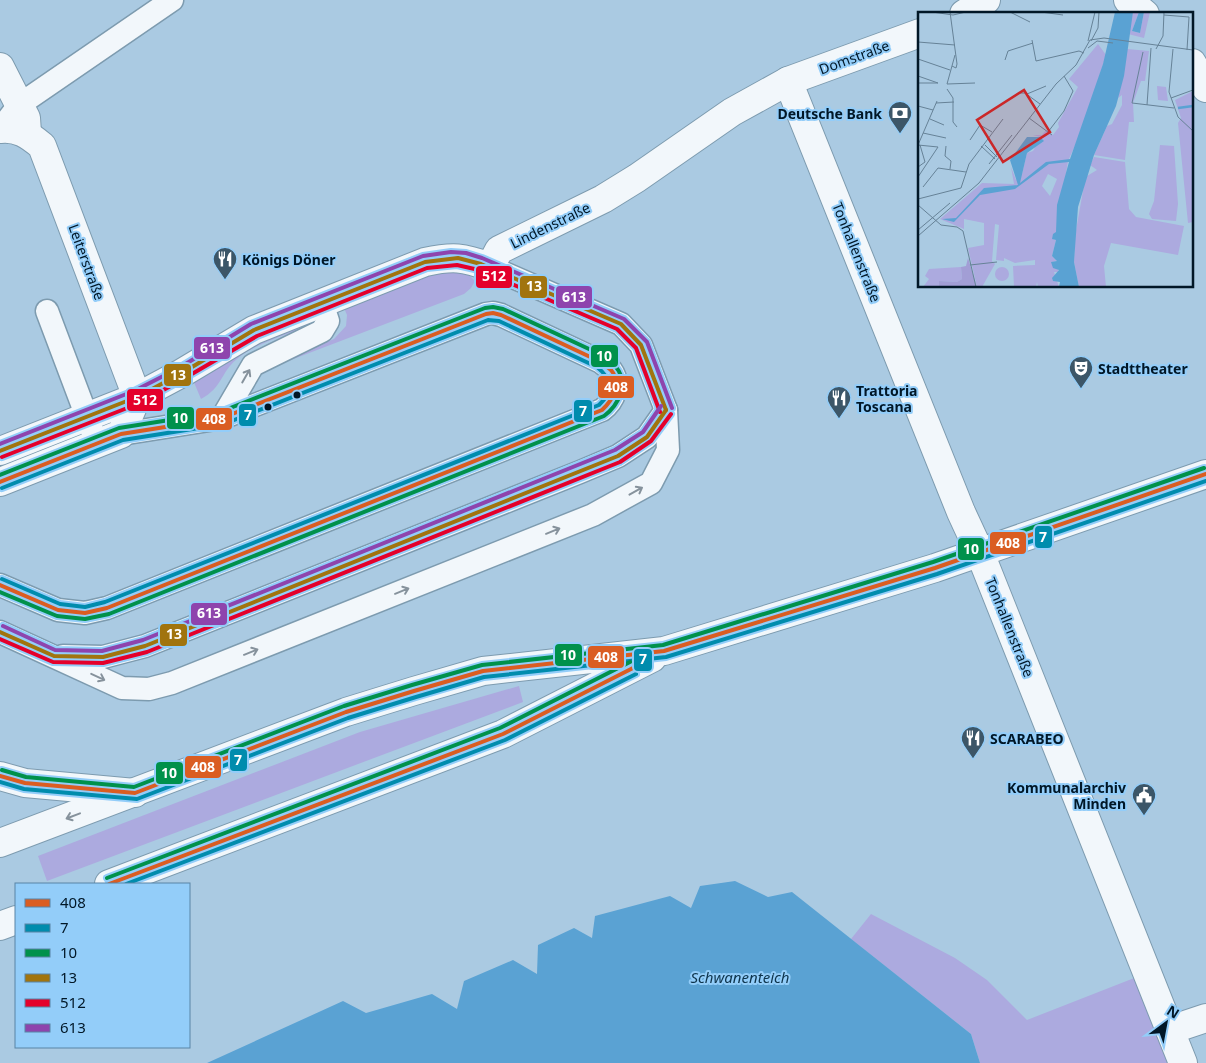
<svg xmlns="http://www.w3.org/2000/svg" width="1206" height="1063" font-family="'Noto Sans',sans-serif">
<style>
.green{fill:#acaadf}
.water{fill:#5aa2d3}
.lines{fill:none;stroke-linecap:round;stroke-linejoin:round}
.service-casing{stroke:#7d9baf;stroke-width:25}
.pedestrian-casing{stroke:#7d9baf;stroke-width:30}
.minor-casing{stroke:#7d9baf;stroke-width:30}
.secondary-casing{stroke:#7d9baf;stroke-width:30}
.service{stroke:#f2f7fb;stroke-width:22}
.pedestrian{stroke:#f2f7fb;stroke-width:28}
.minor{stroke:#f2f7fb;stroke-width:28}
.secondary{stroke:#f2f7fb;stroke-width:28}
.bus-1-casing{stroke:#93cdf9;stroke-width:8}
.bus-2-casing{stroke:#93cdf9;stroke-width:8}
.bus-3-casing{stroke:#93cdf9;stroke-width:8}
.bus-4-casing{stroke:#93cdf9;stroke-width:8}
.bus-5-casing{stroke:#93cdf9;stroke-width:8}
.bus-6-casing{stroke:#93cdf9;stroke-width:8}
.bus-1{stroke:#da5d22;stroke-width:4}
.bus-2{stroke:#008cad;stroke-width:4}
.bus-3{stroke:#00914b;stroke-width:4}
.bus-4{stroke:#a1740e;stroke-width:4}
.bus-5{stroke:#e4002b;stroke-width:4}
.bus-6{stroke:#8e44ad;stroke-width:4}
.oneway{stroke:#86929c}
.bus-dot{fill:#011727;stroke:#93cdf9;stroke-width:2}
.labels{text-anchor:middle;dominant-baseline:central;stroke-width:4;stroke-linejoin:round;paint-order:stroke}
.street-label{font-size:14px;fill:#011727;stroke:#93cdf9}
.poi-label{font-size:14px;font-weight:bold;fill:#011727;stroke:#93cdf9;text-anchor:start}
.water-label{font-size:15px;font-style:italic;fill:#0d334b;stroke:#93cdf9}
.inset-river{fill:none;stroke:#5aa2d3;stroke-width:2.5}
.inset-road{fill:none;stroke:#668297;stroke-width:1}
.view{fill:#cb2728;fill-opacity:0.15;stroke:#cb2728;stroke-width:2.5}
.inset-edge{fill:none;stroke:#011727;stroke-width:2.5}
.line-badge{stroke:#93cdf9;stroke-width:2}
.badge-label{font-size:14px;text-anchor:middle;font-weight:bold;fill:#fff}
</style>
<rect width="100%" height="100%" fill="#aacae2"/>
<g class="green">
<path d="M 446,269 L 466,272 L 475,281 L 471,288 L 464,294 L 275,366 L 274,363 L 334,339 L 346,326 L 347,315 L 344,308 Z"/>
<path d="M 314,321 L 308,326 C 284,336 256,343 237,359 C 220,373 223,387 201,399 L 193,380 L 242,349 Z"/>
<path d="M 519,686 L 523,702 L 47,881 L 38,856 L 360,732 Z"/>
<path d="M 871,914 L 955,958 L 987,980 L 1027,1020 L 1147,973 L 1181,1063 L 980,1063 L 971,1034 L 851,939 Z"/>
</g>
<path class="water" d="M 735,881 L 768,897 L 792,892 L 971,1034 L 980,1063 L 207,1063 L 343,1001 L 366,1013 L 432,994 L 457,1009 L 464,981 L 513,960 L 537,974 L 538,945 L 574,928 L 592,938 L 595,916 L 670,896 L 691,908 L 700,886 Z"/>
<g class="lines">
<g class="service-casing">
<g id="service">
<path d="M 9,118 L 19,105 L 172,0"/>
<path d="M 47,311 L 93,433"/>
<path d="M 222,418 L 253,365 L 322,331 L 328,321 L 322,303"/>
<path d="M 0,585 L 58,610 L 85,613 L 107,608 L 602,410 C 614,401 621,384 611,370 C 608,367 604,365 601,362 L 501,315 L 493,313 L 486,314 L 222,418 L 121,434"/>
<path d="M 0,632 L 122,688 L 149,689 L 172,683 L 593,515 L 651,483 L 668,450 L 666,410 L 641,345 L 621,324 L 490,267"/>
<path d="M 63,656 L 103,657 L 145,646 L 580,472 L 618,456 L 647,437 L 666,410"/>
</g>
</g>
<g class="pedestrian-casing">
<g id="pedestrian">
<path d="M 964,14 L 986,0"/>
<path d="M 0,67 L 26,118 L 27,133"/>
<path d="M 788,81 L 961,512 L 980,553"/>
<path d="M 490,267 L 499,250 L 603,199 L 637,178 L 732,112 L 788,81 L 920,33"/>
</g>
</g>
<g class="minor-casing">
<g id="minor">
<path d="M 1128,0 L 1145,14"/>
<path d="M 1192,63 L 1206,88"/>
<path d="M 0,129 C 18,127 29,135 42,146 L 137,397"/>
<path d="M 0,451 L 137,397 L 182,373 L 254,330 L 425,262 C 453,256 463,257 490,267"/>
<path d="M 0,482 L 121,434 L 137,397"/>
<path d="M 980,553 L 1183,1063"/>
<path d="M 0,776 L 25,783 L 135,793"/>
<path d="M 1170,1030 L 1206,1018"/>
</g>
</g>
<g class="secondary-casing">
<g id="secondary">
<path d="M 0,843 L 346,712 L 414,691 L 483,671 L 664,651 L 935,568 L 1206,474"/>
<path d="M 109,884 L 503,734 L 652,658"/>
<path d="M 0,926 L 16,920"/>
</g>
</g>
<use href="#service" class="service"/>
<use href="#pedestrian" class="pedestrian"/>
<use href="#minor" class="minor"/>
<use href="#secondary" class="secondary"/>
<g class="bus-1-casing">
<g id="bus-1">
<path d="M 0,482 L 121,434 L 222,418 L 486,314 L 493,313 L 501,315 L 601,362 C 604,365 608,367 611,370 C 622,383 613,400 602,410 L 107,608 L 85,613 L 58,610 L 0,585"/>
<path d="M 0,776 L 25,783 L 135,793 L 346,712 L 414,691 L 483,671 L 664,651 L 935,568 L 1206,474"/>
<path d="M 109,884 L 503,734 L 633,668"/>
</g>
</g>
<g class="bus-2-casing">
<g id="bus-2">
<path d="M 2,488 L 123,440 L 224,424 L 488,320 L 499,321 L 597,367 C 612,379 614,391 599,405 L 105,602 L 85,607 L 60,604 L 2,579"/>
<path d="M 0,782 L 24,789 L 137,799 L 348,718 L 416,697 L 484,677 L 666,657 L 937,574 L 1206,481"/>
<path d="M 126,884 L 505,740 L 636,674"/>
</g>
</g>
<g class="bus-3-casing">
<g id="bus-3">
<path d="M 0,475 L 119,428 L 220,412 L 485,308 L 493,307 L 503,309 L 604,356 C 608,359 613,362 616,367 C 629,383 619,405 604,416 L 109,614 L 85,619 L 57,616 L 0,592"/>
<path d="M 2,770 L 26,777 L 134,787 L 344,706 L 412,685 L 482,665 L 663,645 L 933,562 L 1204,468"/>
<path d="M 107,878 L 500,728 L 630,662"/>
</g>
</g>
<g class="bus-4-casing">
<g id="bus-4">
<path d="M 0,451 L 137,397 L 182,373 L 254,330 L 425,262 L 458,258 L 481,264 L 621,324 L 641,345 L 666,410"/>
<path d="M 0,632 L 54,656 L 103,657 L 145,646 L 618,456 L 647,437 L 666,410"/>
</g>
</g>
<g class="bus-5-casing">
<g id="bus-5">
<path d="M 2,457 L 140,403 L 185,378 L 257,336 L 427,268 L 457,265 L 479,270 L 617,329 L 636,348 L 660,412"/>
<path d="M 0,639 L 53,662 L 103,663 L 147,652 L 620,462 L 651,441 L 671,414"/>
</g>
</g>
<g class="bus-6-casing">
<g id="bus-6">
<path d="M 0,444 L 134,391 L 179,368 L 251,324 L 423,256 L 451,252 L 466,253 L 482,258 L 624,319 L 647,342 L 672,408"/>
<path d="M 3,626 L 55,650 L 102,651 L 143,640 L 615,450 L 643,432 L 661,406"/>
</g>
</g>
<use href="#bus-1" class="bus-1"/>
<use href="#bus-2" class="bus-2"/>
<use href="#bus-3" class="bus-3"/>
<use href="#bus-4" class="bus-4"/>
<use href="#bus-5" class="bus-5"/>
<use href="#bus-6" class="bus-6"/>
</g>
<defs><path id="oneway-shaft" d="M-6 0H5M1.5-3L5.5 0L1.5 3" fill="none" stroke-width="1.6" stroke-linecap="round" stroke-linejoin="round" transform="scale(1.25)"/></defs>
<g class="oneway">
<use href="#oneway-shaft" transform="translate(246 376) rotate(-60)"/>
<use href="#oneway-shaft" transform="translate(636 491) rotate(-29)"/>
<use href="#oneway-shaft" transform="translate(553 531) rotate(-22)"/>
<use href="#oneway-shaft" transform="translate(402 591) rotate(-22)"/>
<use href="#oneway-shaft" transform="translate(251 652) rotate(-22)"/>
<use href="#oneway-shaft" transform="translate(98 677) rotate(25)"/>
<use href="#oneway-shaft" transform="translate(73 816) rotate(159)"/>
</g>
<defs>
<g id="bank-pin" transform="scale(1.25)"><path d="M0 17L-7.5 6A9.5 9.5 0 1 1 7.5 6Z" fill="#3c5668" stroke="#93cdf9"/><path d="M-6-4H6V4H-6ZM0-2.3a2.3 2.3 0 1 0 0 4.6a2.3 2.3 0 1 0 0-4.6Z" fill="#fff"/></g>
<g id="restaurant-pin" transform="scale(1.25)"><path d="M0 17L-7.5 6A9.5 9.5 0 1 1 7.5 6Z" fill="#3c5668" stroke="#93cdf9"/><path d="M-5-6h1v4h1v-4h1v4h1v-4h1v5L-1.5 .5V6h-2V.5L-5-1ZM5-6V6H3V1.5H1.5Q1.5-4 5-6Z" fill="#fff"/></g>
<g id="theatre-pin" transform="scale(1.25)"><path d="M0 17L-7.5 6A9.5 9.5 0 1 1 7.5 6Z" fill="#3c5668" stroke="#93cdf9"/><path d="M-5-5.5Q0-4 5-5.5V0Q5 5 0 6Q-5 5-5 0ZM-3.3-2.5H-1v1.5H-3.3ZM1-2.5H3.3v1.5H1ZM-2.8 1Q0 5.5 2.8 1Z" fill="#fff"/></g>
<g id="civic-pin" transform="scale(1.25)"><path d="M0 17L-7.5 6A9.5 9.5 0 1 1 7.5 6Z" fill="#3c5668" stroke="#93cdf9"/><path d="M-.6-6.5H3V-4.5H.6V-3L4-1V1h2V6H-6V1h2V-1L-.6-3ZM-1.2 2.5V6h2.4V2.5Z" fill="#fff"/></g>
</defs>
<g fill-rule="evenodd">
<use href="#bank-pin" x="900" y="113"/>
<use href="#restaurant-pin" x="225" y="259"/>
<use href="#theatre-pin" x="1081" y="368"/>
<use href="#restaurant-pin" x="839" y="398"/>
<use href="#restaurant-pin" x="973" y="738"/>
<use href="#civic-pin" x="1144" y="795"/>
</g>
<g class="bus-dot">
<circle cx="297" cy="395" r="4.5"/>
<circle cx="268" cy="407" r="4.5"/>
</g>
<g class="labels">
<g class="street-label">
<text transform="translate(854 57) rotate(-20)">Domstraße</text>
<text transform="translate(550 225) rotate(-26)">Lindenstraße</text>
<text transform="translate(857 252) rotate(68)">Tonhallenstraße</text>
<text transform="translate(87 262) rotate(70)">Leiterstraße</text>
<text transform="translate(1010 627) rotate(68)">Tonhallenstraße</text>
</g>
<g class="poi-label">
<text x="882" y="113" text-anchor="end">Deutsche Bank</text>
<text x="242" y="259">Königs Döner</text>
<text x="1098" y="368">Stadttheater</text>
<text x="856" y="390">Trattoria<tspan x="856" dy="16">Toscana</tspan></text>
<text x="990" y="738">SCARABEO</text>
<text x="1126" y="787" text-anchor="end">Kommunalarchiv<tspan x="1126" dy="16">Minden</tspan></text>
</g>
<g class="water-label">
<text x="740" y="977">Schwanenteich</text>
</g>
</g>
<g transform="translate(918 12)">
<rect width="275" height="275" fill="#aacae2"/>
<path d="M 215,0 L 221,0 L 214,19 L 222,21 L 226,0 L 232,0 L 226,26 L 210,22 ZM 180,32 L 188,43 L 165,116 L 150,149 L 139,219 L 135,227 L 138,228 L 134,244 L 139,249 L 134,250 L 140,256 L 140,260 L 136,260 L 141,275 L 120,275 L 119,270 L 118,275 L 96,275 L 95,254 L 117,253 L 117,248 L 97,251 L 86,246 L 86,249 L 78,248 L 81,213 L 77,212 L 74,249 L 77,252 L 64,275 L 59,275 L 50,236 L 66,233 L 66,211 L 46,207 L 46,217 L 22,207 L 64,171 L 96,172 L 93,155 L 98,168 L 104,162 L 109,141 L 115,139 L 122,125 L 115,123 L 124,123 L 128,118 L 135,123 L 141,115 L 140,111 L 160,75 L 151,67 ZM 130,162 L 139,167 L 132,184 L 124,174 ZM 209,37 L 231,39 L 227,69 L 223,69 L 215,91 L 216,110 L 211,110 L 207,148 L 176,143 L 189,114 L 194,112 L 204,93 L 204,83 L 200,86 ZM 239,74 L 248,75 L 250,89 L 240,88 ZM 275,79 L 275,210 L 270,211 L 260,111 L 263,106 L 257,88 ZM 242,133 L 256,134 L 260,192 L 258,209 L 234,207 L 231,202 L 236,189 ZM 176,145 L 207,150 L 211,197 L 218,205 L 266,214 L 260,243 L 193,231 L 186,254 L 188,275 L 161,275 L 156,250 L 157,224 L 166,173 L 169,164 L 179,158 L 172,153 ZM 43,255 L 44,267 L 39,270 L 21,269 L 21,275 L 5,275 L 11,267 L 7,264 L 11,257 ZM77 262a7 7 0 1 1 14 0a7 7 0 1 1-14 0Z" fill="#acaadf" fill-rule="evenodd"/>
<path d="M 50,246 L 59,275 L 21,275 L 21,269 L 39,270 L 44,267 L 43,255 L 48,254 Z" fill="#a29ed5"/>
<path d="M 197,0 L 215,0 L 206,64 L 198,94 L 176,143 L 160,195 L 156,250 L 161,275 L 141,275 L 142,270 L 135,269 L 134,266 L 141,258 L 135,256 L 133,250 L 139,249 L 134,244 L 138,228 L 134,227 L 135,222 L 138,220 L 139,193 L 151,150 L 131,152 L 97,177 L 62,183 L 36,210 L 24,207 L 38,206 L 66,176 L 100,173 L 92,148 L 109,125 L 122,125 L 126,129 L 109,141 L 102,171 L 128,150 L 152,147 L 185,52 ZM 221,0 L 226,0 L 222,21 L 214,19 Z" fill="#5aa2d3"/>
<path class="inset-river" d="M 260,96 L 275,94"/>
<path class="inset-road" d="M 14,0 L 35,3 L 48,0M 32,0 L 39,52 L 38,56 L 34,54M 92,0 L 112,10M 123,0 L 145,3M 246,3 L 271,5 L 269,38M 114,28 L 118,49 L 161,39 L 166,41M 170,29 L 177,0M 173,29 L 180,16 L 181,0M 0,30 L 37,33M 170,36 L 179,29 L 195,31M 238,37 L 245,24 L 246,0M 255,37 L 251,80 L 260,105 L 275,119M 225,40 L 214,91 L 256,96M 37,43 L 29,72 L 57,71M 0,47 L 32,58M 87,48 L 90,39 L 115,31M 0,64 L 20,71M 0,71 L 20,71M 29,77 L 35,86 L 35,110 L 39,115M 100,81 L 107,81 L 122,92M 109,82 L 128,74M 253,86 L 275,78M 18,91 L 36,90M 229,93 L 233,36M 0,94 L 15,98M 111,106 L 134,123M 12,107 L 26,113M 130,120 L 146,99 L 155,79 L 146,64M 5,121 L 28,126M 52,128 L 62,113 L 74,120M 0,133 L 20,135 L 0,165M 0,133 L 19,89M 67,133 L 79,145M 28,134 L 27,144 L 33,149 L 32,157M 63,134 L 77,147M 71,152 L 94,123M 0,155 L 7,150 L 2,133M 5,175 L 20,156 L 48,160M 0,187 L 43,176 L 51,152 L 85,107M 0,193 L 23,213 L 39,215 L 45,219 L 58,275M 0,218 L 32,191M 0,224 L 61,171 L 138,72 L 158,53 L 172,28 L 186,26 L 275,38M 52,253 L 79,250"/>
<path class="view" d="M 106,78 L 132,120 L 85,150 L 59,108 Z"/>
<rect width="275" height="275" class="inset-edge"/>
</g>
<g class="line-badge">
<rect x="475" y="265" width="38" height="24" rx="5" fill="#e4002b"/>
<rect x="519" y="275" width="29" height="24" rx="5" fill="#a1740e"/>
<rect x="555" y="285" width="38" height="24" rx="5" fill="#8e44ad"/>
<rect x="193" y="336" width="38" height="24" rx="5" fill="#8e44ad"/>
<rect x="590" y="344" width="29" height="24" rx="5" fill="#00914b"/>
<rect x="163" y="363" width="29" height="24" rx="5" fill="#a1740e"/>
<rect x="597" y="375" width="38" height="24" rx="5" fill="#da5d22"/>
<rect x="126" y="388" width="38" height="24" rx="5" fill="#e4002b"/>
<rect x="573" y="399" width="20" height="24" rx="5" fill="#008cad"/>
<rect x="238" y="403" width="19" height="24" rx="5" fill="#008cad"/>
<rect x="166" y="406" width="29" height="24" rx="5" fill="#00914b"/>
<rect x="195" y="407" width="38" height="24" rx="5" fill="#da5d22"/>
<rect x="1034" y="525" width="19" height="24" rx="5" fill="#008cad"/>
<rect x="989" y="531" width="38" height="24" rx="5" fill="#da5d22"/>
<rect x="957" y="537" width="28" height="24" rx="5" fill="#00914b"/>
<rect x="190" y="602" width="38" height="24" rx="5" fill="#8e44ad"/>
<rect x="159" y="623" width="29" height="24" rx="5" fill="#a1740e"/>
<rect x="554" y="643" width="29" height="24" rx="5" fill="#00914b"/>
<rect x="587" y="645" width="38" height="24" rx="5" fill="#da5d22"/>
<rect x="633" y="648" width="20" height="24" rx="5" fill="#008cad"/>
<rect x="229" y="748" width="19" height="24" rx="5" fill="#008cad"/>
<rect x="184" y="755" width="38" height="24" rx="5" fill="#da5d22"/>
<rect x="155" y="761" width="29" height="24" rx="5" fill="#00914b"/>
</g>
<g class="badge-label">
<text x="494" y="281">512</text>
<text x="534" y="291">13</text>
<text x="574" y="302">613</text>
<text x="212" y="353">613</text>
<text x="604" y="361">10</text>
<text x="178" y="380">13</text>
<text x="616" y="392">408</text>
<text x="145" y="405">512</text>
<text x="583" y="416">7</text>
<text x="248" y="420">7</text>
<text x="180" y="423">10</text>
<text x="214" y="424">408</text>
<text x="1043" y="542">7</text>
<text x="1008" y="548">408</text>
<text x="971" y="554">10</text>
<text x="209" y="618">613</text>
<text x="174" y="639">13</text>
<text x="568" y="660">10</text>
<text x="606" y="662">408</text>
<text x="643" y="664">7</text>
<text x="238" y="765">7</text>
<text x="203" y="772">408</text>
<text x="169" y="778">10</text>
</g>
<rect x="15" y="883" width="175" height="165" fill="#93cdf9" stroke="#5984a5"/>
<rect x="25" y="899" width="25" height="8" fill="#da5d22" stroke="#5984a5"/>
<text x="60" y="908" font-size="15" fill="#011727">408</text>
<rect x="25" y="924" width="25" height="8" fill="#008cad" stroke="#5984a5"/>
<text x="60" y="933" font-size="15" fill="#011727">7</text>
<rect x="25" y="949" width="25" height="8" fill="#00914b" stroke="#5984a5"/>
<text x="60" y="958" font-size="15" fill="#011727">10</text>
<rect x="25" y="974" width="25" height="8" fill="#a1740e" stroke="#5984a5"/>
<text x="60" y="983" font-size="15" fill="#011727">13</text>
<rect x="25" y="999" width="25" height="8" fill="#e4002b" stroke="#5984a5"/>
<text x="60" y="1008" font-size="15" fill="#011727">512</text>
<rect x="25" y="1024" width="25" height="8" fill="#8e44ad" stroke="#5984a5"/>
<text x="60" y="1033" font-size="15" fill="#011727">613</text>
<g transform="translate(1166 1023) rotate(32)" stroke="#93cdf9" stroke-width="4" paint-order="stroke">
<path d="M0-4L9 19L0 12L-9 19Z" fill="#011727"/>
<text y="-8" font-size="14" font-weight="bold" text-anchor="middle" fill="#011727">N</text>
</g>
</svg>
